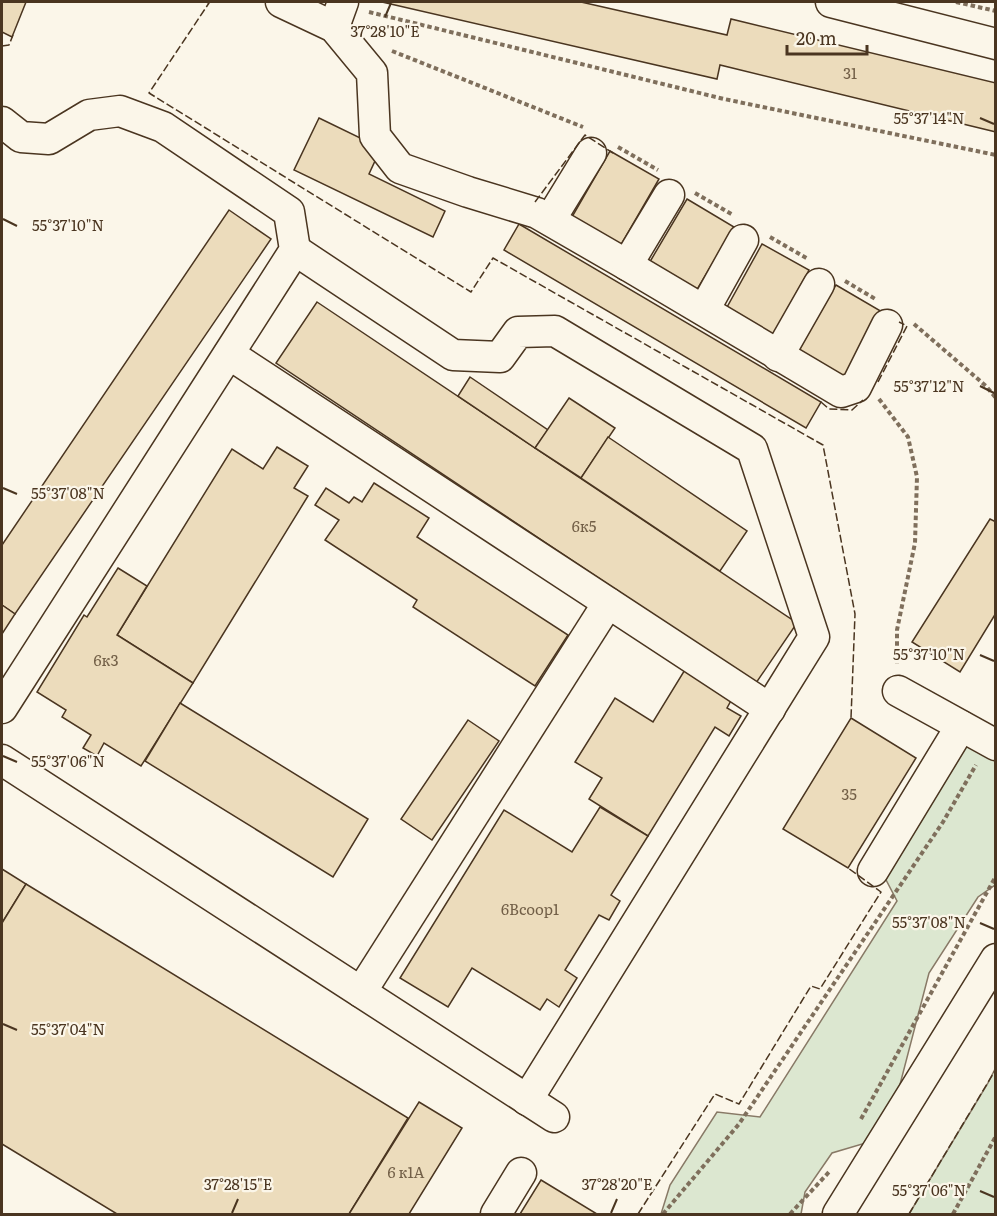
<svg xmlns="http://www.w3.org/2000/svg" width="997" height="1216" font-family="Literata,serif">
<style>
.green{fill:#dce7d0;stroke:#887966;stroke-width:1.5}
.building{fill:#ecdcbc;stroke:#4a3520;stroke-width:1.5}
.lines{fill:none;stroke-linecap:round;stroke-linejoin:round}
.minor-casing{stroke:#4a3520;stroke-width:33}
.path{stroke:#7f6f5c;stroke-width:4;stroke-dasharray:4.5 3;stroke-linecap:butt}
.minor{stroke:#fbf6e9;stroke-width:30}
.fence{stroke:#4a3520;stroke-width:1.5;stroke-dasharray:8 3;stroke-linecap:butt}
.ticks{fill:none;stroke:#4a3520;stroke-width:2}
.labels{text-anchor:middle;dominant-baseline:central;stroke-width:4.5;stroke-linejoin:round;paint-order:stroke}
.number-label{font-size:15px;fill:#725f47}
.ticks-label{font-size:15px;text-anchor:middle;fill:#4a3520;stroke:#fbf6e9;stroke-width:4.5;stroke-linejoin:round;paint-order:stroke}
</style>
<rect width="100%" height="100%" fill="#fbf6e9"/>
<g class="green">
<path d="M 979,745 L 995,754 L 995,885 L 978,897 L 929,973 L 897,1096 L 876,1140 L 832,1153 L 805,1192 L 801,1214 L 661,1214 L 670,1185 L 717,1112 L 760,1117 L 897,901 L 883,874 L 959,748 Z"/>
<path d="M 995,1069 L 995,1214 L 909,1214 L 988,1083 Z"/>
</g>
<g class="building">
<path d="M 2,2 L 26,2 L 12,37 L 2,32 Z"/>
<path d="M 382,2 L 581,2 L 727,35 L 731,19 L 996,83 L 996,132 L 720,65 L 717,79 Z"/>
<path d="M 319,118 L 381,148 L 369,174 L 445,211 L 433,237 L 294,170 Z"/>
<path d="M 610,151 L 659,179 L 618,250 L 569,222 Z"/>
<path d="M 687,199 L 734,227 L 695,293 L 648,265 Z"/>
<path d="M 229,210 L 271,239 L 15,614 L 2,605 L 2,545 Z"/>
<path d="M 519,224 L 821,402 L 806,428 L 504,250 Z"/>
<path d="M 762,244 L 809,270 L 773,335 L 726,309 Z"/>
<path d="M 836,285 L 884,313 L 844,383 L 796,355 Z"/>
<path d="M 317,302 L 797,623 L 756,683 L 276,363 Z"/>
<path d="M 470,377 L 548,430 L 535,448 L 458,396 Z"/>
<path d="M 569,398 L 615,428 L 581,478 L 535,448 Z"/>
<path d="M 608,437 L 747,531 L 720,571 L 581,478 Z"/>
<path d="M 277,447 L 308,466 L 294,488 L 308,496 L 193,683 L 117,635 L 232,449 L 263,469 Z"/>
<path d="M 374,483 L 429,518 L 417,537 L 568,635 L 535,686 L 413,607 L 417,600 L 325,540 L 339,520 L 315,505 L 326,488 L 349,503 L 354,497 L 362,502 Z"/>
<path d="M 990,519 L 996,522 L 996,613 L 960,672 L 912,642 Z"/>
<path d="M 118,568 L 147,586 L 117,635 L 193,683 L 141,766 L 104,743 L 97,756 L 83,748 L 91,735 L 62,717 L 66,710 L 37,692 L 84,615 L 87,617 Z"/>
<path d="M 2,605 L 15,614 L 2,634 Z"/>
<path d="M 686,668 L 733,697 L 727,708 L 741,716 L 729,736 L 715,727 L 648,836 L 589,799 L 602,778 L 575,762 L 615,698 L 653,722 Z"/>
<path d="M 180,703 L 368,819 L 333,877 L 145,761 Z"/>
<path d="M 851,718 L 916,758 L 848,868 L 783,829 Z"/>
<path d="M 468,720 L 499,741 L 432,840 L 401,819 Z"/>
<path d="M 600,807 L 648,836 L 611,895 L 620,901 L 609,920 L 599,915 L 565,970 L 577,978 L 559,1007 L 547,999 L 540,1010 L 472,968 L 448,1007 L 400,978 L 504,810 L 572,852 Z"/>
<path d="M 2,869 L 26,884 L 2,923 Z"/>
<path d="M 26,884 L 408,1118 L 349,1214 L 117,1214 L 2,1144 L 2,923 Z"/>
<path d="M 419,1102 L 462,1128 L 409,1214 L 349,1214 Z"/>
<path d="M 541,1180 L 597,1214 L 520,1214 Z"/>
</g>
<g class="lines">
<g class="minor-casing">
<g id="minor">
<path d="M 281,2 L 334,27 L 372,73 L 375,136 L 400,168 L 468,192 L 537,213 L 627,265 L 841,392 L 856,387 L 887,325"/>
<path d="M 831,2 L 996,44"/>
<path d="M 334,27 L 343,2"/>
<path d="M 2,122 L 21,137 L 49,139 L 89,115 L 120,111 L 163,127 L 289,212 L 295,250 L 2,708"/>
<path d="M 550,220 L 591,153"/>
<path d="M 295,250 L 453,355 L 500,357 L 518,332 L 555,331 L 752,449 L 814,637 L 527,1100"/>
<path d="M 627,265 L 669,195"/>
<path d="M 704,310 L 743,240"/>
<path d="M 229,354 L 770,709"/>
<path d="M 778,356 L 819,284"/>
<path d="M 898,691 L 996,745"/>
<path d="M 2,760 L 554,1117"/>
<path d="M 873,871 L 961,726"/>
<path d="M 361,992 L 608,603"/>
<path d="M 496,1214 L 521,1173"/>
<path d="M 838,1214 L 996,959"/>
</g>
</g>
<g class="path">
<path d="M 956,2 L 996,11"/>
<path d="M 369,12 L 724,99 L 996,155"/>
<path d="M 392,51 L 583,127"/>
<path d="M 618,147 L 658,170"/>
<path d="M 695,193 L 733,215"/>
<path d="M 770,237 L 808,259"/>
<path d="M 845,281 L 877,300"/>
<path d="M 914,324 L 986,386 L 996,398"/>
<path d="M 879,399 L 908,437 L 917,477 L 915,543 L 897,630 L 897,664"/>
<path d="M 861,1119 L 996,876"/>
<path d="M 663,1214 L 739,1124 L 943,822 L 976,765"/>
<path d="M 790,1214 L 829,1172"/>
<path d="M 953,1214 L 996,1136"/>
</g>
<use href="#minor" class="minor"/>
<g class="fence">
<path d="M 206,2 L 209,3 L 149,93 L 471,292 L 493,258 L 823,445 L 855,614 L 851,718"/>
<path d="M 2,46 L 9,45 L 13,35"/>
<path d="M 535,202 L 585,135 L 613,153"/>
<path d="M 878,382 L 907,326 L 899,322"/>
<path d="M 821,402 L 829,409 L 852,410 L 863,400"/>
<path d="M 638,1214 L 715,1094 L 739,1104 L 811,986 L 820,989 L 881,892 L 848,868"/>
<path d="M 909,1214 L 996,1069"/>
</g>
</g>
<path class="ticks" d="M 385,17 L 391,3M 980,118 L 994,124M 3,219 L 17,226M 980,386 L 994,393M 3,488 L 17,494M 980,655 L 994,661M 3,756 L 17,762M 980,923 L 994,929M 3,1024 L 17,1030M 980,1191 L 994,1197M 232,1213 L 238,1199M 611,1213 L 617,1199"/>
<g class="labels">
<g class="number-label">
<text x="850" y="72">31</text>
<text x="584" y="525">6к5</text>
<text x="106" y="659">6к3</text>
<text x="849" y="793">35</text>
<text x="530" y="908">6Всоор1</text>
<text x="406" y="1171">6 к1А</text>
</g>
</g>
<g class="ticks-label">
<text x="385" y="37">37°28'10"E</text>
<text x="929" y="124">55°37'14"N</text>
<text x="68" y="231">55°37'10"N</text>
<text x="929" y="392">55°37'12"N</text>
<text x="68" y="499">55°37'08"N</text>
<text x="929" y="660">55°37'10"N</text>
<text x="68" y="767">55°37'06"N</text>
<text x="929" y="928">55°37'08"N</text>
<text x="68" y="1035">55°37'04"N</text>
<text x="238" y="1190">37°28'15"E</text>
<text x="617" y="1190">37°28'20"E</text>
<text x="929" y="1196">55°37'06"N</text>
</g>
<rect width="997" height="1216" fill="none" stroke="#4a3520" stroke-width="6"/>
<path d="M787 45v9h80v-9" fill="none" stroke="#4a3520" stroke-width="3"/>
<text x="796" y="45" font-size="18" fill="#4a3520" stroke="#fbf6e9" stroke-width="4.5" paint-order="stroke">20 m</text>
</svg>
